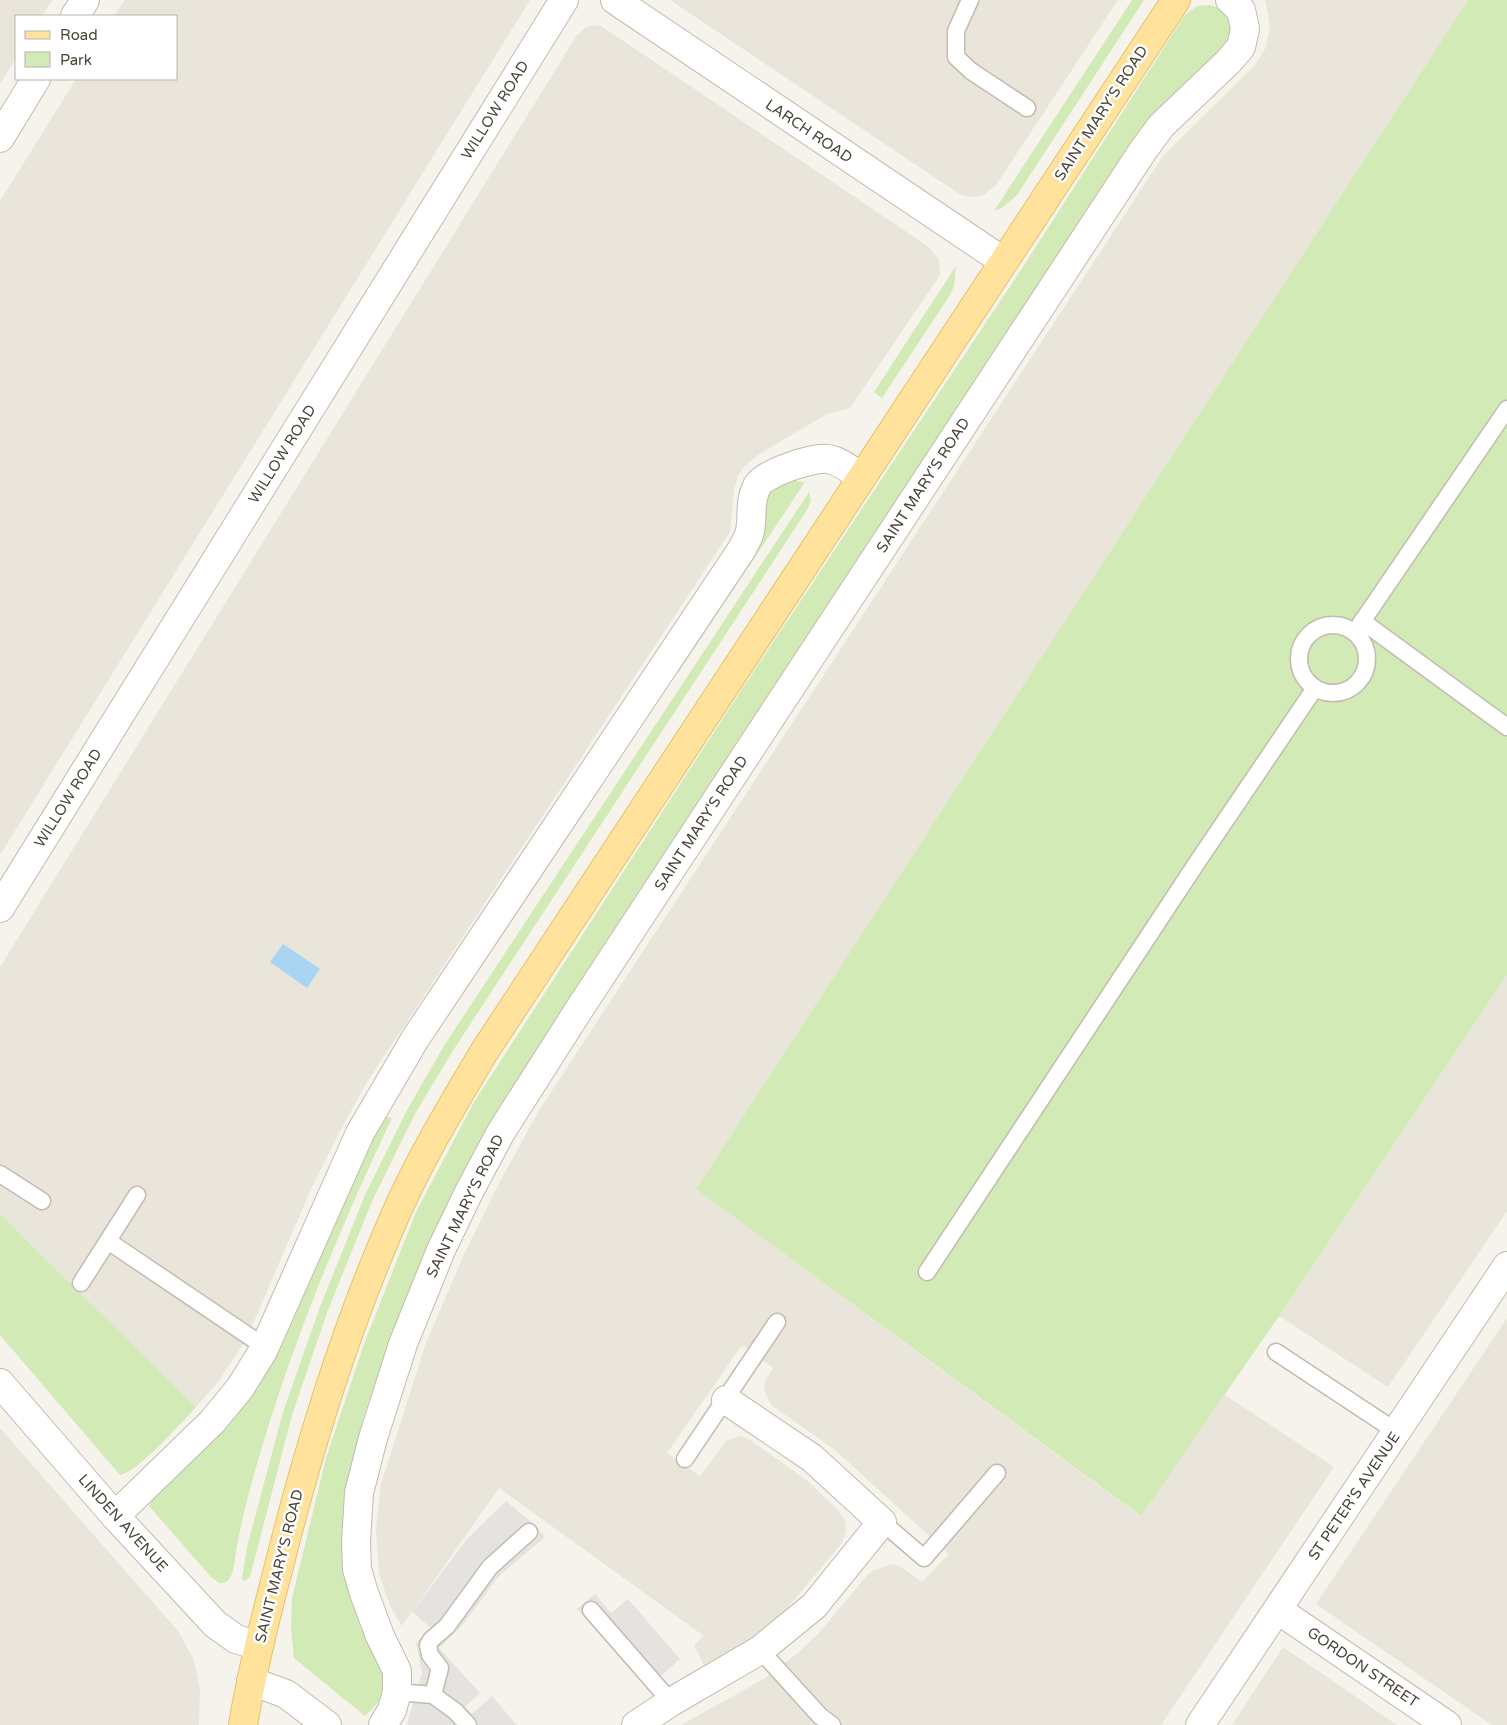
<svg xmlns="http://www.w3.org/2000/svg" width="1507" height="1725" font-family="'Varela Round',sans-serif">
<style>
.residential{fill:#eae5da}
.green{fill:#d2eab5}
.parking{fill:#e5e3e0}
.water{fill:#a9d4f2}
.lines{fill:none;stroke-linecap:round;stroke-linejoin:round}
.service-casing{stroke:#c2bbae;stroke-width:19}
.minor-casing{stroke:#c2bbae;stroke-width:30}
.primary-casing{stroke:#e6c16a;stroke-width:30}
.service{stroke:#fff;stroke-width:16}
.minor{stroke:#fff;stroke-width:28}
.primary{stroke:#ffe39c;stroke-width:28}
.labels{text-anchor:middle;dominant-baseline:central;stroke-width:5;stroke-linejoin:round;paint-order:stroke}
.street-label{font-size:15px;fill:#4b4439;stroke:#fff}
</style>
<rect width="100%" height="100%" fill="#f6f3ec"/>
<g class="residential">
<path d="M 0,0 L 52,0 L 42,16 L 16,16 L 16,58 L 0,84 Z"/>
<path d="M 125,0 L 530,0 L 0,855 L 0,201 L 76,79 L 176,79 L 176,16 L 114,16 Z"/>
<path d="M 670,0 L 1118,0 L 996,185 L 984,195 L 972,197 L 961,195 Z"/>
<path d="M 1265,0 L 1468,0 L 696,1189 L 1140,1516 L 1225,1395 L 1334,1467 L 1161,1725 L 681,1725 L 762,1680 L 798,1653 L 818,1634 L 868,1574 L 875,1570 L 891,1564 L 900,1566 L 922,1582 L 949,1554 L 835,1450 L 771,1405 L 764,1390 L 765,1381 L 773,1368 L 742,1345 L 667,1453 L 700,1476 L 726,1441 L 733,1438 L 741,1436 L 750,1440 L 809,1482 L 838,1510 L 845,1520 L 846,1531 L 842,1543 L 783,1613 L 760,1632 L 704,1665 L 694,1645 L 704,1636 L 499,1488 L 402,1626 L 390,1606 L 379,1574 L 376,1529 L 381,1484 L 426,1343 L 462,1259 L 496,1189 L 538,1112 L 1163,156 L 1256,64 L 1266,47 L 1270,26 Z"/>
<path d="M 593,25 L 601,26 L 929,247 L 939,260 L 940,275 L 850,408 L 827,414 L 758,455 L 745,466 L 738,475 L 734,491 L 730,532 L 367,1082 L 339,1133 L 311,1189 L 246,1340 L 218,1382 L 196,1407 L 30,1244 L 0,1213 L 0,967 L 577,35 L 586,27 Z"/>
<path d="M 1507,975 L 1507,1211 L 1388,1387 L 1279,1316 Z"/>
<path d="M 1507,1318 L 1507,1725 L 1492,1725 L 1316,1604 Z"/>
<path d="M 0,1428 L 178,1631 L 194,1660 L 200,1689 L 199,1725 L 0,1725 Z"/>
<path d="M 1283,1647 L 1397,1725 L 1232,1725 Z"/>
</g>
<g class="green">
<path d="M 1132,0 L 1144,0 L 1017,195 L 1002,208 L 994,211 Z"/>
<path d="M 1468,0 L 1507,0 L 1507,975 L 1279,1316 L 1141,1516 L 696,1189 Z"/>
<path d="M 1209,5 C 1223,6 1235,25 1229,39 C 1221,58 1181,88 1165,105 C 1153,116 1143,130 1132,142 L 593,961 L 491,1122 L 439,1221 L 391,1338 L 363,1418 L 345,1492 L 343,1512 L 343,1549 L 348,1590 L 361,1629 L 376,1655 L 384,1675 L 384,1690 L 377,1704 L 365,1716 L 294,1658 L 291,1628 L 292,1598 L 326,1458 L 364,1344 L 416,1212 L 474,1102 L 742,689 L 1019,273 L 1185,15 L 1197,6 Z"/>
<path d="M 956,266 L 954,286 L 950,295 L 882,398 L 874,392 Z"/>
<path d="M 783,479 L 805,482 L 678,673 L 672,670 L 767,493 Z"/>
<path d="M 809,492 L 811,501 L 807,510 L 454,1049 L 415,1114 L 373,1199 L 328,1310 L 292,1415 L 250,1577 L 244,1581 L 242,1578 L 247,1547 L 283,1412 L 320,1307 L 365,1195 L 407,1110 L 445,1044 Z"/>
<path d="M 383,1116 L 392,1118 C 337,1234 290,1348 255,1471 C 248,1495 242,1520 237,1545 C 235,1555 235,1569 230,1578 C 228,1580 227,1582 224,1583 L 219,1583 L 211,1577 L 149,1506 L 153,1498 L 221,1431 L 312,1269 Z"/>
<path d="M 0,1213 L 30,1244 L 196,1407 C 182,1422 137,1473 120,1475 L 0,1335 Z"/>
</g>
<g class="parking">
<path d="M 506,1501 L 535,1525 L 545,1537 L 499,1576 L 462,1626 L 439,1648 L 480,1693 L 465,1707 L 472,1714 L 492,1696 L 517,1725 L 409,1725 L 407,1724 L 422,1673 L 416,1643 L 431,1628 L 412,1612 L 467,1539 Z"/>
<path d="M 595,1594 L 611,1613 L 628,1599 L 680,1659 L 647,1688 L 577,1609 Z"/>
</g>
<path class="water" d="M 283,944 L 320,969 L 307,988 L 270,962 Z"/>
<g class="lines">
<g class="service-casing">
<g id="service">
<path d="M 970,0 L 956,31 L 956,57 L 971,71 L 1027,108"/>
<path d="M 1362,621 L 1507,727"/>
<circle cx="1333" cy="659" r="34"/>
<path d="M 1355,632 L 1507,409"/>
<path d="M 0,1174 L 42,1201"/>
<path d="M 108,1241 L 265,1347"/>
<path d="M 927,1272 L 1196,864 L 1315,688"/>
<path d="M 81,1283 L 137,1195"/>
<path d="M 1276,1352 L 1397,1432"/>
<path d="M 685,1459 L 777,1322"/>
<path d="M 882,1522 L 924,1558 L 997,1473"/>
<path d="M 591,1610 L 671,1702"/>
<path d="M 760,1650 L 820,1716 L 832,1725"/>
<path d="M 397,1692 L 433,1695 L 455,1711 L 468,1725"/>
<path d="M 433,1695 L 440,1668 L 430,1655 L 428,1645 L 431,1640 L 447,1626 L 490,1567 L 529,1532"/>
</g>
</g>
<g class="minor-casing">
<g id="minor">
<path d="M 615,0 L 1003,261"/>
<path d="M 75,16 L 85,0"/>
<path d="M 0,138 L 36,79"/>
<path d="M 0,908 L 564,0"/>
<path d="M 0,1383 L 115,1516 L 215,1624 L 236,1639 L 259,1646"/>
<path d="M 115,1516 L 212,1422 L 240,1388 L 263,1351 L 360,1133 L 415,1039 L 742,549 C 744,544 747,540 749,535 C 754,519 748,504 757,486 C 764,473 813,457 828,459 C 841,461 850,470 861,477"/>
<path d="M 1278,1610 L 1447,1725"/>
<path d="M 251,1681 L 286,1694 L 327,1725"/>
<path d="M 383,1725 L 392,1710 L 397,1692 L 397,1671 L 380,1636 L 364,1593 L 357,1569 L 356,1542 L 359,1493 L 373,1438 L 403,1344 L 441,1250 L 470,1190 L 501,1132 L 580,1008 L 1142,152 L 1161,126 L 1228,62 L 1241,47 L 1245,29 L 1241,10 L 1230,0"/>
<path d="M 636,1725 L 671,1702 L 760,1650 L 814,1606 L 882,1522 L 812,1458 L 726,1400"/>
<path d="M 1200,1725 L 1507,1266"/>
</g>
</g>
<g class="primary-casing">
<path id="primary" d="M 243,1725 C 252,1671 265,1619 279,1566 C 308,1450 343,1335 391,1225 C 416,1165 451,1108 484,1052 L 1176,0"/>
</g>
<use href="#service" class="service"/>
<use href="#minor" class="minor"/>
<use href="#primary" class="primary"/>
</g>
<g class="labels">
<g class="street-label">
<text transform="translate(495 110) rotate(-58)">WILLOW ROAD</text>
<text transform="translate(1101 113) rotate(-57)">SAINT MARY'S ROAD</text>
<text transform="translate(809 131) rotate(34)">LARCH ROAD</text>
<text transform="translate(282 454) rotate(-58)">WILLOW ROAD</text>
<text transform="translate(923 485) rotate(-57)">SAINT MARY'S ROAD</text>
<text transform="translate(68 798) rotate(-58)">WILLOW ROAD</text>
<text transform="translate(701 823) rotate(-57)">SAINT MARY'S ROAD</text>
<text transform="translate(465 1206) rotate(-64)">SAINT MARY'S ROAD</text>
<text transform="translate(1354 1496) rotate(-56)">ST PETER'S AVENUE</text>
<text transform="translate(123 1523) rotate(48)">LINDEN AVENUE</text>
<text transform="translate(279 1566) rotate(-76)">SAINT MARY'S ROAD</text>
<text transform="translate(1363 1667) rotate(34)">GORDON STREET</text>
</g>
</g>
<rect x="15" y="15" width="162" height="65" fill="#ffffff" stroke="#b7b4b0"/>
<rect x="25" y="31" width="25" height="8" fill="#ffe39c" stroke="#b7b4b0"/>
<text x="60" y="40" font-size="15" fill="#4b4439">Road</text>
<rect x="25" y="52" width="25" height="15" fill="#d2eab5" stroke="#b7b4b0"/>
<text x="60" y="65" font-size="15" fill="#4b4439">Park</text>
</svg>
